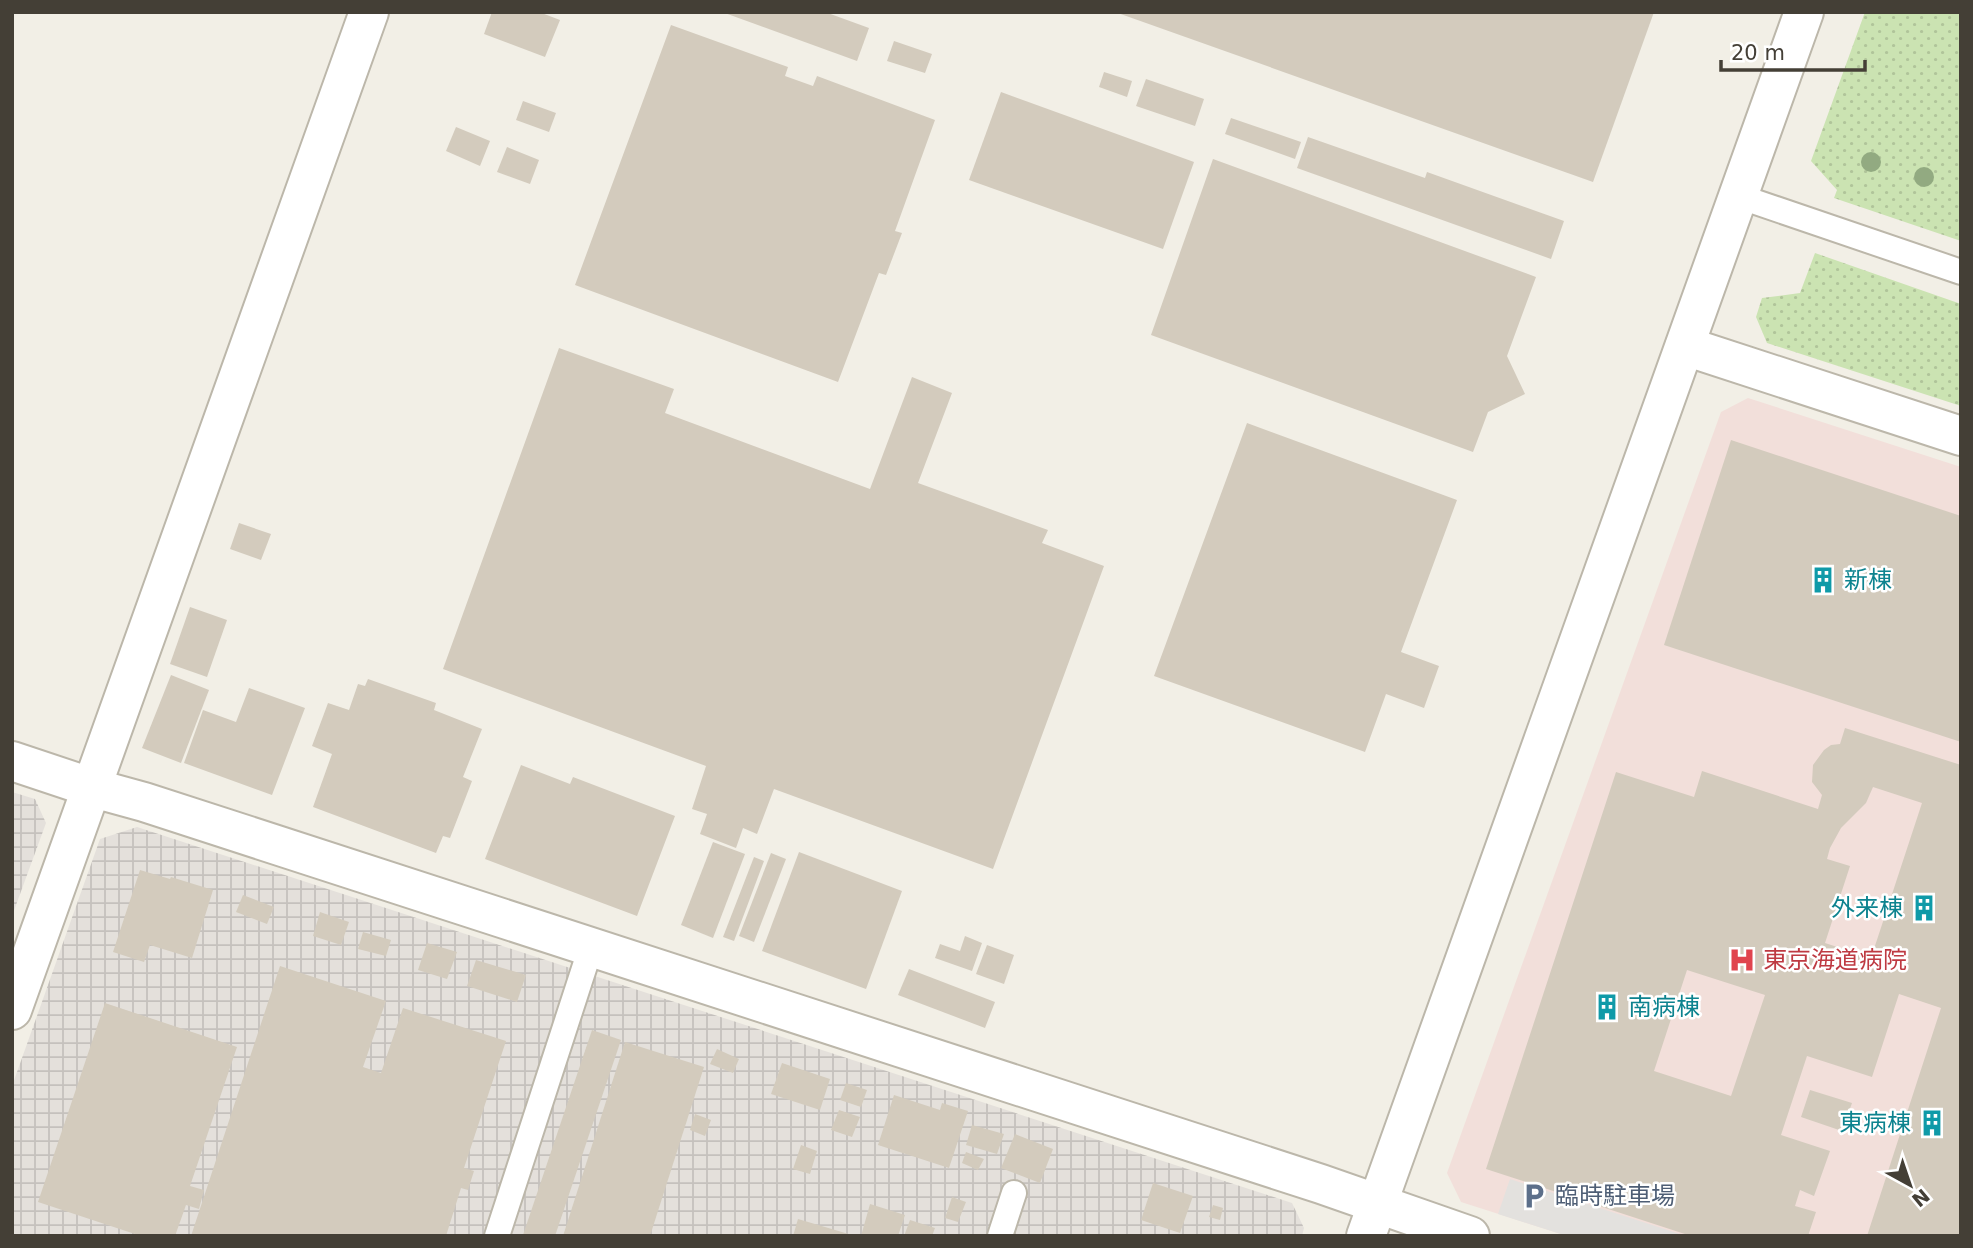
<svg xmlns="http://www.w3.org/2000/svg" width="1973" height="1248" font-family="'DejaVu Sans','Noto Sans JP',sans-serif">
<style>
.industrial{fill:url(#industrial-grid)}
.medical{fill:#f2dfda}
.grass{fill:url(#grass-dots)}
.parking{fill:#e3e1de}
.building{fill:#d3cbbd;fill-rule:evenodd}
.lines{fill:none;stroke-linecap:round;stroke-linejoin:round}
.service-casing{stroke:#bcb7aa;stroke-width:28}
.minor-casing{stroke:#bcb7aa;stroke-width:42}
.tertiary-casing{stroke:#bcb7aa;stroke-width:42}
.service{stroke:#fff;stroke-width:24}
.minor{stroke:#fff;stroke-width:38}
.tertiary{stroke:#fff;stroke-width:38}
.tree{fill:#92aa81}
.labels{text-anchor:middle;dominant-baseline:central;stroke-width:5;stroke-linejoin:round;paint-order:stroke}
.culture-label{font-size:24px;fill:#0d838f;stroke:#fff;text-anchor:start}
.health-label{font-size:24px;fill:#be3a42;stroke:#fff;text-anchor:start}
.service-label{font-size:24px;fill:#4e5e75;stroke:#fff;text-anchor:start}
</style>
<defs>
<pattern id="industrial-grid" width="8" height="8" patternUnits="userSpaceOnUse" patternTransform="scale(1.75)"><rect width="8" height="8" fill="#e4e0db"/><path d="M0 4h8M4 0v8" fill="none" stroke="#c5c1bd"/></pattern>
<pattern id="grass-dots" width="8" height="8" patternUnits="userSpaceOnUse" patternTransform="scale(1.75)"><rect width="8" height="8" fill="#cbe3b2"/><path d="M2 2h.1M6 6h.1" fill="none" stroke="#b0c49a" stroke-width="1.8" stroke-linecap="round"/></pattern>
</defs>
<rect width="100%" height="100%" fill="#f2efe6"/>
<g class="industrial">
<path d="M 12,792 L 35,799 L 46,823 L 12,916 Z"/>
<path d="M 137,827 L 1292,1203 L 1304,1228 L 1302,1236 L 12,1236 L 12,1086 L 100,839 Z"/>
</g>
<path class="medical" d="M 1748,398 L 1961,467 L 1961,1236 L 1567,1236 L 1461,1202 L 1447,1173 L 1721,412 Z"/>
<g class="grass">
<path d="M 1865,12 L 1961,12 L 1961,241 L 1834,198 L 1837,190 L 1811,161 Z"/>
<path d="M 1815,253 L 1961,304 L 1961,406 L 1767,343 L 1756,317 L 1762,298 L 1800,293 Z"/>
</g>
<path class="parking" d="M 1510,1179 L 1686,1236 L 1567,1236 L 1498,1214 Z"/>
<g class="building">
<path d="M 492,12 L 539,12 L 560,20 L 545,57 L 484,34 Z"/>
<path d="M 722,12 L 825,12 L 869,28 L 857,61 Z"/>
<path d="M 1115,12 L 1654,12 L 1593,182 Z"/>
<path d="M 671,25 L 788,67 L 785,76 L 813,86 L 817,76 L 935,120 L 895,231 L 902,233 L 886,275 L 879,273 L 838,382 L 575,285 Z"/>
<path d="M 894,41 L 932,54 L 925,73 L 887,61 Z"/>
<path d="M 1104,72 L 1132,81 L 1127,97 L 1099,87 Z"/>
<path d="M 1146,79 L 1204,99 L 1195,126 L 1136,106 Z"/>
<path d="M 1001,92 L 1194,162 L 1163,249 L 969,180 Z"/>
<path d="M 523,101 L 556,113 L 549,132 L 516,120 Z"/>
<path d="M 1231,118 L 1301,142 L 1295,159 L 1225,134 Z"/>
<path d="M 456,127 L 490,141 L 480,166 L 446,151 Z"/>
<path d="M 1308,137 L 1425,178 L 1427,172 L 1564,221 L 1551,259 L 1297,168 Z"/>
<path d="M 507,147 L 539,160 L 530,184 L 497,172 Z"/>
<path d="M 1213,159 L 1536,277 L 1507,356 L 1525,394 L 1488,412 L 1473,452 L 1151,335 Z"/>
<path d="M 559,348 L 674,389 L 665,413 L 870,489 L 912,377 L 952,393 L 918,483 L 1048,530 L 1042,543 L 1104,566 L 993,869 L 774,789 L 757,834 L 743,828 L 736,848 L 700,834 L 707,814 L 692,809 L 706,766 L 443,669 Z"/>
<path d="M 1247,423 L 1457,500 L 1401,652 L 1439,666 L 1424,708 L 1386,694 L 1365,752 L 1154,676 Z"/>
<path d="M 1731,440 L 1961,516 L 1961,742 L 1664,645 Z"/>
<path d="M 239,523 L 271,534 L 261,560 L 230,549 Z"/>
<path d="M 190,607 L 227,620 L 207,677 L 170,664 Z"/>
<path d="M 171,675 L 209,690 L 181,763 L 142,748 Z"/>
<path d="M 368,679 L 436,703 L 434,710 L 482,729 L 463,777 L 472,781 L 450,838 L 443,836 L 436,853 L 313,807 L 332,754 L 312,746 L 328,703 L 349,710 L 358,684 L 365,686 Z"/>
<path d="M 249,688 L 305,708 L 272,795 L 184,763 L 203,710 L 236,722 Z"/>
<path d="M 1845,728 L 1961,765 L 1961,1236 L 1867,1236 L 1941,1008 L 1899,994 L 1872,1077 L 1807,1056 L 1781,1135 L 1830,1151 L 1814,1196 L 1800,1190 L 1795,1206 L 1816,1212 L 1808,1236 L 1691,1236 L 1486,1169 L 1616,772 L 1694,797 L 1702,771 L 1818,809 L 1822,795 L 1812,782 L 1813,765 L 1824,750 L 1831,745 L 1840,744 ZM 1873,787 L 1922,803 L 1871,958 L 1825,943 L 1850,866 L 1827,859 L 1830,848 L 1841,828 L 1866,803 ZM 1687,970 L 1765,995 L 1731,1096 L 1654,1071 Z"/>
<path d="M 521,765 L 570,784 L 573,777 L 675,816 L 637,916 L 485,859 Z"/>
<path d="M 713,842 L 745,854 L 713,938 L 681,925 Z"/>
<path d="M 799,852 L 902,891 L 866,989 L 762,951 Z"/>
<path d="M 771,853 L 786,859 L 754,942 L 739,936 Z"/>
<path d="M 754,857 L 764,861 L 734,941 L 723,937 Z"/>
<path d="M 140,870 L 170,879 L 171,877 L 213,890 L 192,958 L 150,945 L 144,962 L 113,952 Z"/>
<path d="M 243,895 L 274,907 L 267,924 L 236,912 Z"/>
<path d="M 320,912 L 349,922 L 341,945 L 313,936 Z"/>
<path d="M 363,932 L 391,940 L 386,956 L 358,949 Z"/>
<path d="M 965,936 L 982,943 L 972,971 L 935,958 L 940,944 L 960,951 Z"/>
<path d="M 427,943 L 457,952 L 447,979 L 418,970 Z"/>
<path d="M 987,945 L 1014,955 L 1004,984 L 976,974 Z"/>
<path d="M 476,960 L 526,975 L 517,1002 L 467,986 Z"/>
<path d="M 280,966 L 386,1001 L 363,1067 L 381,1073 L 403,1008 L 506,1041 L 464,1168 L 474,1171 L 468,1190 L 461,1188 L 446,1236 L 191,1236 Z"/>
<path d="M 909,969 L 995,1002 L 985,1028 L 898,995 Z"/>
<path d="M 105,1003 L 237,1047 L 190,1186 L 204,1190 L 199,1209 L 186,1205 L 175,1236 L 141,1236 L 38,1202 Z"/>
<path d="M 592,1030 L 621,1040 L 555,1236 L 527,1236 L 523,1235 Z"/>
<path d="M 625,1042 L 704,1067 L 650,1236 L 563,1236 Z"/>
<path d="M 717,1049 L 739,1059 L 733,1073 L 710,1064 Z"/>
<path d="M 782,1063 L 830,1079 L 820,1110 L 771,1094 Z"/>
<path d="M 846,1083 L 867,1090 L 861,1107 L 840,1100 Z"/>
<path d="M 1810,1090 L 1852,1103 L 1842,1131 L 1801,1117 Z"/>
<path d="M 894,1095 L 940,1110 L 942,1103 L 968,1111 L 949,1168 L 878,1145 Z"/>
<path d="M 839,1110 L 860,1117 L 852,1137 L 831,1130 Z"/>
<path d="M 695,1114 L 711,1120 L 705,1136 L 690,1130 Z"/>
<path d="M 972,1125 L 1004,1134 L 997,1154 L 966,1145 Z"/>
<path d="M 1015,1134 L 1053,1149 L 1040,1183 L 1001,1168 Z"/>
<path d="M 801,1145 L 817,1151 L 810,1174 L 793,1169 Z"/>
<path d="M 966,1152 L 984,1159 L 978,1170 L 962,1163 Z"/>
<path d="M 1153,1183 L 1193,1196 L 1180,1233 L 1141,1220 Z"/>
<path d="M 952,1197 L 966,1202 L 958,1222 L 945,1218 Z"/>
<path d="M 870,1204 L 905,1215 L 898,1236 L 861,1236 Z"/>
<path d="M 1213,1205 L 1223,1208 L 1220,1220 L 1209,1217 Z"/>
<path d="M 798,1219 L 852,1235 L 852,1236 L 793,1236 Z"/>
<path d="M 910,1220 L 935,1228 L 932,1236 L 904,1236 Z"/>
</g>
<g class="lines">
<g class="service-casing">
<g id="service">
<path d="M 1738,196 L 1961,272"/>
<path d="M 497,1236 L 591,947"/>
<path d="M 1000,1236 L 1014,1193"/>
</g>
</g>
<g class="minor-casing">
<g id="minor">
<path d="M 1685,346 L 1961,436"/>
<path d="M 12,761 L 93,788 L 144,802 L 1321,1184 L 1470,1236"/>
<path d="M 12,1010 L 369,12"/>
</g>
</g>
<g class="tertiary-casing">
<path id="tertiary" d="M 1366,1236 L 1804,12"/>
</g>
<use href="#service" class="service"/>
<use href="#minor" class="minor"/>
<use href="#tertiary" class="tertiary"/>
</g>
<g class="tree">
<circle cx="1871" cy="162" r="10"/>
<circle cx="1924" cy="177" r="10"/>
</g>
<defs>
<g id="building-bare" transform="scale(2.1)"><path d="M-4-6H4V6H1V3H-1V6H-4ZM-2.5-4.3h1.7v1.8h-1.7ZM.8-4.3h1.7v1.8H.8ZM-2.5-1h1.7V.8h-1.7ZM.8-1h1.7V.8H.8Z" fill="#0f9aa8" stroke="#fff" stroke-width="2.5" paint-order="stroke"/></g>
<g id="hospital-bare" transform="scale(2.1)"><path d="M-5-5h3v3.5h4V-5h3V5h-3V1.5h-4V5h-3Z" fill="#e0444e" stroke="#fff" stroke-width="2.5" paint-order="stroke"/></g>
<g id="parking-bare" transform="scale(2.1)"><path d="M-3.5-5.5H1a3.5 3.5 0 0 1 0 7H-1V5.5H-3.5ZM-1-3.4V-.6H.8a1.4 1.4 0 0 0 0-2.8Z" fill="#5c6f8a" stroke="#fff" stroke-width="2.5" paint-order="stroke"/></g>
</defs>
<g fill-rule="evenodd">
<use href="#building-bare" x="1823" y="580"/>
<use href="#building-bare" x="1924" y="908"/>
<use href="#hospital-bare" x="1742" y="960"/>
<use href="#building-bare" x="1607" y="1007"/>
<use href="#building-bare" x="1932" y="1123"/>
<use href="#parking-bare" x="1534" y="1196"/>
</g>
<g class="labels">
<g class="culture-label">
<text x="1844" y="580">新棟</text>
<text x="1903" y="908" text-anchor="end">外来棟</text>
<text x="1628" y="1007">南病棟</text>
<text x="1911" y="1123" text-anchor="end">東病棟</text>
</g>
<g class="health-label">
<text x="1763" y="960">東京海道病院</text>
</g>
<g class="service-label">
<text x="1555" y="1196">臨時駐車場</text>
</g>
</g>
<rect width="1973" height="1248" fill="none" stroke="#443f36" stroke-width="28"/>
<g transform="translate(1910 1185) rotate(140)" stroke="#ffffff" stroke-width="5" paint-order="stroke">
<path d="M0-5L12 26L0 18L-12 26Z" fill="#443f36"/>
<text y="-10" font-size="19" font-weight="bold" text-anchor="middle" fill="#443f36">N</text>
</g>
<path d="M1721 60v10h144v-10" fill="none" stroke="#443f36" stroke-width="3.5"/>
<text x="1731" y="60" font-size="21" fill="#443f36" stroke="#ffffff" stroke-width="5" paint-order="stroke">20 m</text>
</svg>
